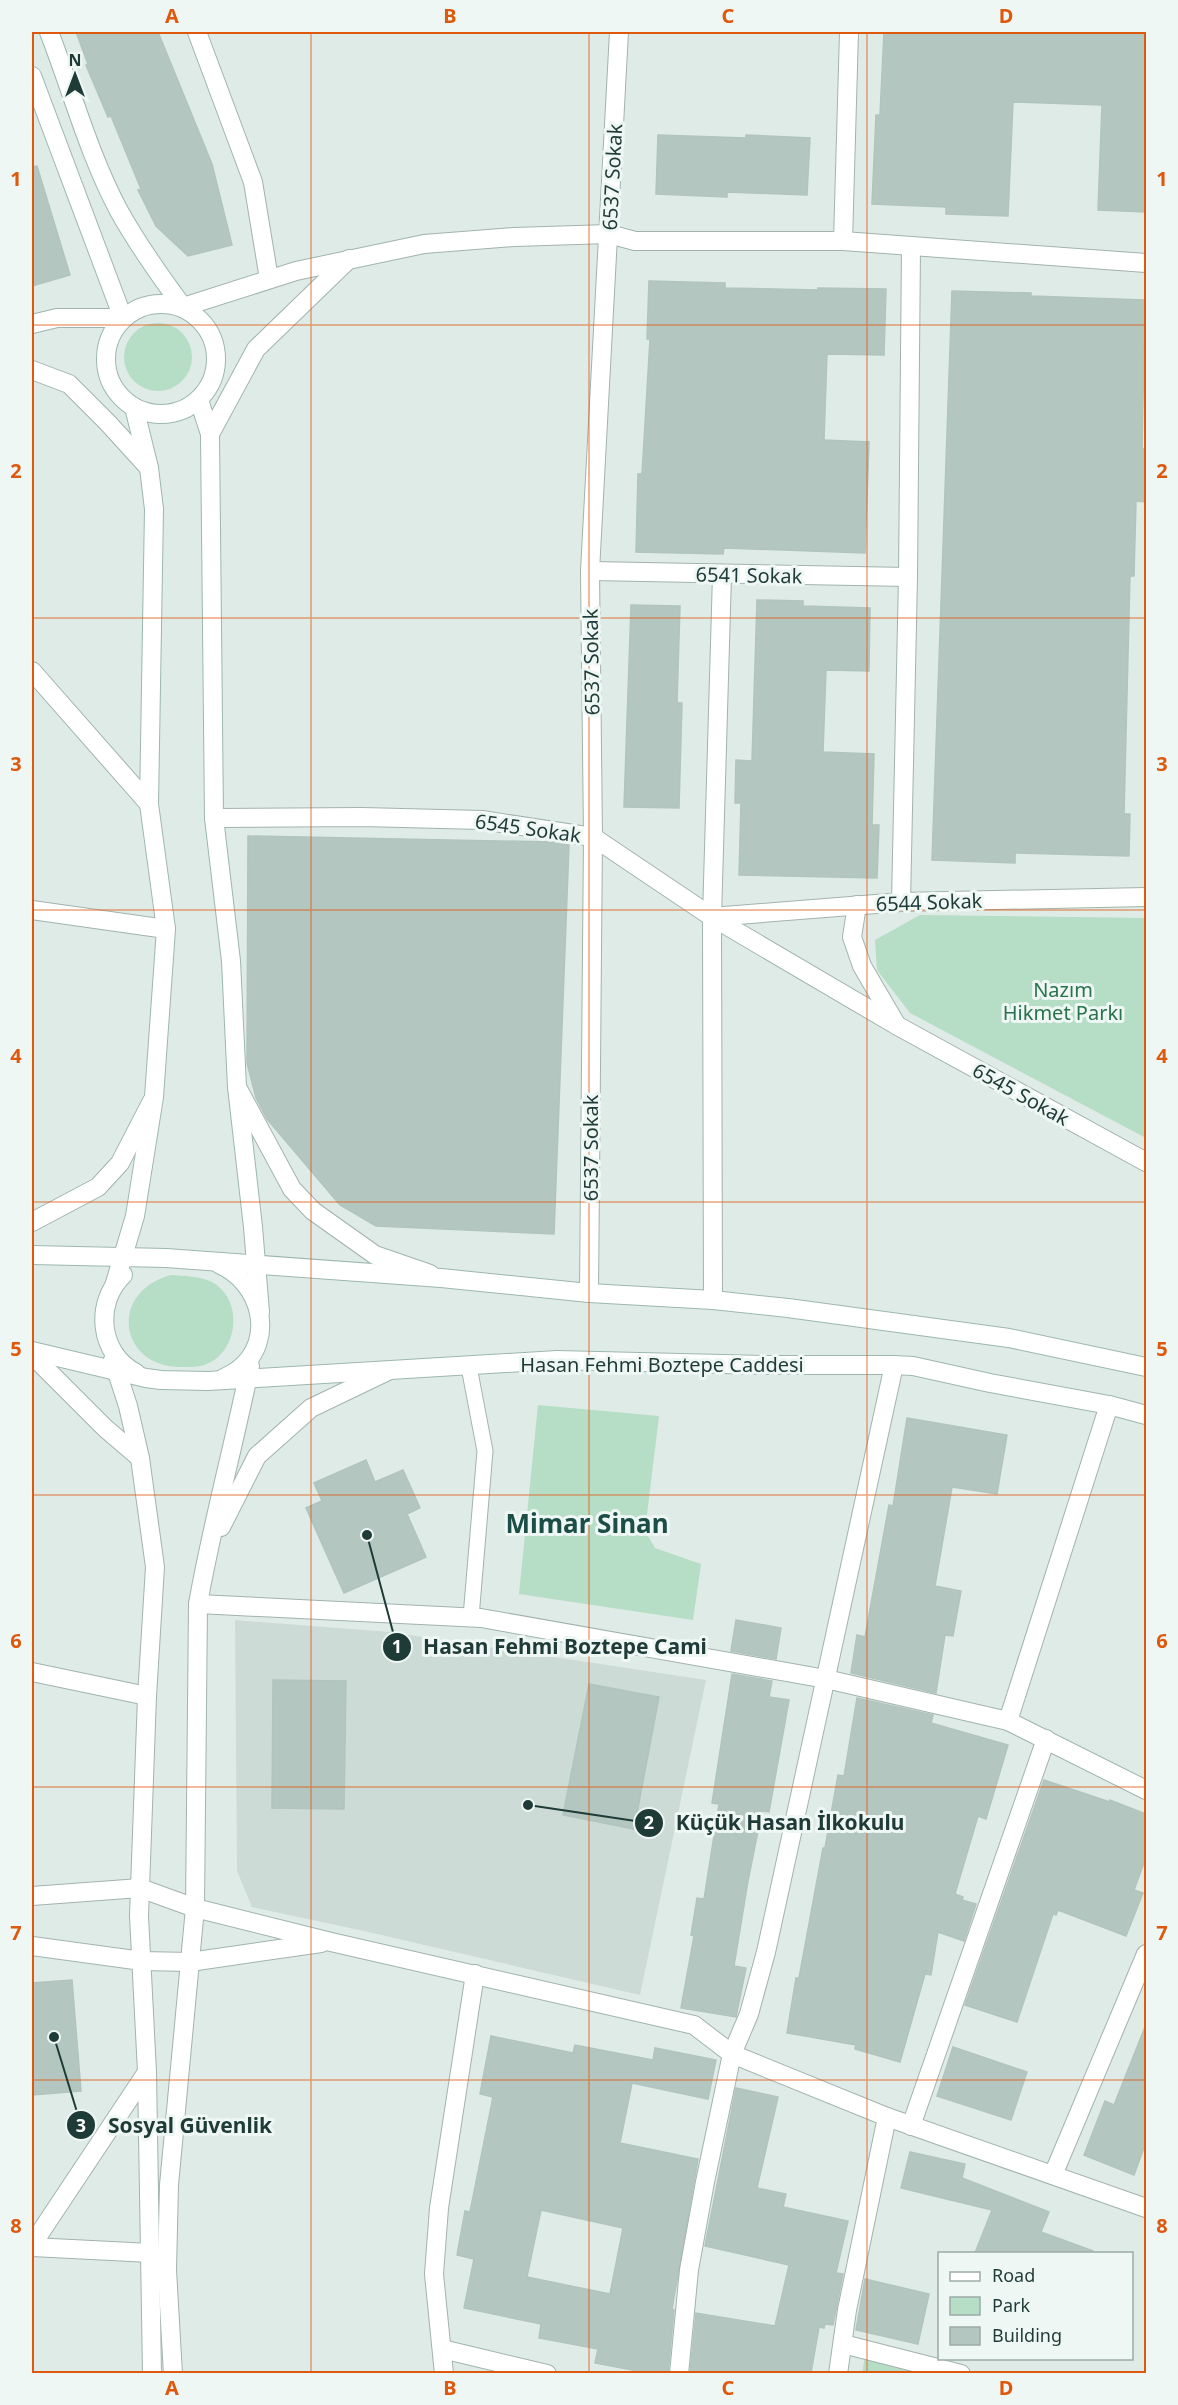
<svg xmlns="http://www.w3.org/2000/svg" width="1178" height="2405" font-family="'Noto Sans',sans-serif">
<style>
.built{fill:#cddbd6}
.green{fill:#b6ddc5}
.building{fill:#b4c6c0;stroke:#b1c4be;stroke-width:1.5;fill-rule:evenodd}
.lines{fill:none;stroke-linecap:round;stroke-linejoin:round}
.lane-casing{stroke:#a2b3af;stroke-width:17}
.street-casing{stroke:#a2b3af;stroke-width:20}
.secondary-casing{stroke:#9db7b0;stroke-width:20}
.lane{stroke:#fff;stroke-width:15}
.street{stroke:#fff;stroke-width:18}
.secondary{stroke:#fff;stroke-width:18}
.grid{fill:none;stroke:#de580e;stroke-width:1.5;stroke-opacity:0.55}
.labels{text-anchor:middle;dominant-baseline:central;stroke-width:6;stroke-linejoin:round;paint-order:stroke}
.street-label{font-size:20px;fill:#1f3b37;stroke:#eff7f4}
.park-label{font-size:20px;fill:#28734d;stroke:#eff7f4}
.district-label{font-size:26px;font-weight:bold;fill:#1b4e47;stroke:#eff7f4}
.leader{fill:none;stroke:#1f3b37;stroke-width:2}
.callout-dot{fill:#1f3b37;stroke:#eff7f4;stroke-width:2}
.mark-label{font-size:18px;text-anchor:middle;font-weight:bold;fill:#fff}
.callout-label{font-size:21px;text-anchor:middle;font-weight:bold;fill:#1f3b37;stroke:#eff7f4;stroke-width:6;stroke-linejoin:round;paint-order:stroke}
.neatline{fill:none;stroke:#de580e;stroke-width:2}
.grid-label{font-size:20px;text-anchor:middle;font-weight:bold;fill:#de580e}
</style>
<rect width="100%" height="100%" fill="#dfebe7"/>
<path class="built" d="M 235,1620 L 390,1632 L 706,1680 L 640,1995 L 364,1931 L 252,1907 L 237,1871 Z"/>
<g class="green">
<circle cx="158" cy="357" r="34"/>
<path d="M 920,915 L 1146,918 L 1146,1138 L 910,1013 L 877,970 L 875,940 Z"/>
<path d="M 171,1275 C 185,1276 199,1276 212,1282 C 239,1297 240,1337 218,1357 C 208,1366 198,1367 185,1367 C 119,1370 107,1292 171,1275 Z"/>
<path d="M 538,1405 L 659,1416 L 645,1531 L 655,1548 L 701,1564 L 693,1620 L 519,1594 Z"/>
<path d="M 865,2356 L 930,2374 L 862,2374 Z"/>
</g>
<g class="building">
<path d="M 76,32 L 158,32 L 212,164 L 232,245 L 188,256 L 156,226 L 138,190 L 141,189 L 111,116 L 108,117 L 86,65 L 88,64 Z"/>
<path d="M 884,32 L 1146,32 L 1145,212 L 1098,210 L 1102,105 L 1013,102 L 1008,216 L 946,214 L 946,207 L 872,204 L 876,115 L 880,115 Z"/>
<path d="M 658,135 L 746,138 L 746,135 L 810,138 L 807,195 L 727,192 L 727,197 L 656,194 Z"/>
<path d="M 37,166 L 70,275 L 32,286 L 32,167 Z"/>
<path d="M 649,281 L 725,283 L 725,288 L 818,290 L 818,288 L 886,289 L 884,355 L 827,354 L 824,440 L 869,442 L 865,553 L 724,548 L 723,554 L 636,552 L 638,474 L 642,474 L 650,339 L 647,339 Z"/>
<path d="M 952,291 L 1031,293 L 1031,296 L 1145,300 L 1142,449 L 1146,449 L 1146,502 L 1136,501 L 1134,576 L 1130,576 L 1124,814 L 1130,814 L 1129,856 L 1015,853 L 1015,863 L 932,860 Z"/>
<path d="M 757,600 L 803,601 L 803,606 L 870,608 L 869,671 L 826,670 L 823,752 L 874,754 L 872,825 L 879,825 L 877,878 L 739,875 L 741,803 L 735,803 L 736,760 L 752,761 Z"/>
<path d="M 631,605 L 680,606 L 677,703 L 682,703 L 679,808 L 624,807 Z"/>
<path d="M 248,836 L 554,842 L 569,845 L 554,1234 L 376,1226 L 340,1205 L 267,1119 L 256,1098 L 247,1063 Z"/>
<path d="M 907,1418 L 1007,1435 L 997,1494 L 952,1487 L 935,1586 L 961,1591 L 953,1636 L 945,1635 L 936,1693 L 851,1673 L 857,1635 L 865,1637 L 889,1505 L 893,1506 Z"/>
<path d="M 366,1460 L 375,1482 L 403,1470 L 420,1508 L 407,1514 L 426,1557 L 344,1593 L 306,1508 L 322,1501 L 314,1483 Z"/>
<path d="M 736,1620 L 781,1628 L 776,1659 L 731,1651 Z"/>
<path d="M 732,1674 L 772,1681 L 769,1697 L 789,1700 L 769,1812 L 762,1811 L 748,1881 L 734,1966 L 746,1968 L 736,2017 L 681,2008 L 694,1936 L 691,1935 L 697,1898 L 704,1899 L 719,1804 L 712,1803 Z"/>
<path d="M 273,1680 L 346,1681 L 344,1809 L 272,1808 Z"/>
<path d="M 589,1684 L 659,1697 L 634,1829 L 563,1815 Z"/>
<path d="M 857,1698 L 933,1715 L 931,1723 L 1008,1745 L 986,1819 L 978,1816 L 955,1894 L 963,1897 L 962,1900 L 976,1904 L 964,1941 L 938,1932 L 931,1975 L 925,1974 L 900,2062 L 855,2049 L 856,2045 L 787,2033 L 796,1978 L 799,1978 L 823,1848 L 825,1848 L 838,1775 L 844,1776 Z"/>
<path d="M 1044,1780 L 1110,1802 L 1110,1800 L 1146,1814 L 1146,1857 L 1134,1890 L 1143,1893 L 1126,1936 L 1058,1910 L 1056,1915 L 1053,1914 L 1017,2022 L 965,2005 Z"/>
<path d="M 72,1980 L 81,2091 L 32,2095 L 32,1983 Z"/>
<path d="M 1145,2027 L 1146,2142 L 1134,2175 L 1084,2155 L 1105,2101 L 1114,2105 Z"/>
<path d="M 491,2036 L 573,2053 L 575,2045 L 653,2060 L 655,2048 L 716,2060 L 708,2099 L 632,2083 L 620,2143 L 698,2159 L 672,2309 L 674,2310 L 668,2373 L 648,2373 L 595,2363 L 598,2349 L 539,2338 L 541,2324 L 464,2308 L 474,2259 L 457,2255 L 465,2211 L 470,2212 L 493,2097 L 480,2094 ZM 541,2210 L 623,2228 L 610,2294 L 527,2277 Z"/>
<path d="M 953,2047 L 1027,2072 L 1011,2120 L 937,2096 Z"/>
<path d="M 736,2088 L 778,2097 L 757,2188 L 786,2194 L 783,2207 L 848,2221 L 836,2273 L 843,2274 L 833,2325 L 825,2324 L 824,2328 L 819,2327 L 811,2373 L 690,2373 L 696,2313 L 775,2326 L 789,2265 L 705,2246 Z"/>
<path d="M 910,2152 L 965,2164 L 962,2178 L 1049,2212 L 1041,2232 L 1093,2251 L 1092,2253 L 975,2253 L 992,2210 L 901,2188 Z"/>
<path d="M 865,2279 L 929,2294 L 918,2344 L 856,2330 Z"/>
</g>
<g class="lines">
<g class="lane-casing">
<path id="lane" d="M 469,1367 L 485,1451 L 471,1617"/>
</g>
<g class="street-casing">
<g id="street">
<path d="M 197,32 L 253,182 L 269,279"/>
<path d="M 843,241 L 849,32"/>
<path d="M 183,307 L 296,271 L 424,244 L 514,237 L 609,234 L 635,241 L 843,241 L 1146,263"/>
<path d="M 32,324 L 57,318 L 123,318"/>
<path d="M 32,370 L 69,384 L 108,423 L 149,468"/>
<path d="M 210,434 L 256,349 L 349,259"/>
<path d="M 590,571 L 908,577"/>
<path d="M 32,671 L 149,804"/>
<path d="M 214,818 L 362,817 L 482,820 L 593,837 L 712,917 L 896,1025 L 1146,1162"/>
<path d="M 901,902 L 908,577 L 911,246"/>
<path d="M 857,905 L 852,937 L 862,966 L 896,1024"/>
<path d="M 32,910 L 166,929"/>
<path d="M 712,917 L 901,902 L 1146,897"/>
<path d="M 237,1087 L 292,1189 L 313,1211 L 375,1255 L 430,1274"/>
<path d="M 32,1222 L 98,1187 L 120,1163 L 152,1101"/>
<path d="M 589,1293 L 593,837 L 590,571 L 619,32"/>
<path d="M 713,1300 L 712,917 L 722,575"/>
<path d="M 32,1355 L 105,1428 L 140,1458"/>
<path d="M 113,1360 L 128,1406 L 140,1458 L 155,1567 L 147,1696 L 139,1916 L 147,2072 L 152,2374"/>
<path d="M 1109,1405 L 1008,1721 L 1146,1790"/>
<path d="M 221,1527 L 257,1456 L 311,1408 L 388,1371"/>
<path d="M 198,1604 L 481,1618 L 826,1679 L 1008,1721"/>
<path d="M 32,1672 L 147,1696"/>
<path d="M 32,1896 L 140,1888 L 195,1908 L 331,1942 L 694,2025 L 732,2054 L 887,2117 L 1146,2208"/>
<path d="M 32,1946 L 142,1961 L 190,1962 L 321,1943"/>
<path d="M 911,2126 L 1046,1739"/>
<path d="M 1053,2175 L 1146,1954"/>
<path d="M 32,2245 L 147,2072"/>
<path d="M 32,2247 L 151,2253"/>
<path d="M 843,2344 L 961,2374"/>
<path d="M 442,2349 L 547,2374"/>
<path d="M 173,2374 L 167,2270 L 169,2185 L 195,1908 L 198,1604 C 212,1524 234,1445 250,1366"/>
<path d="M 444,2374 L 434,2274 L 439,2208 L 475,1974"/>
<path d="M 679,2374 L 689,2270 L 705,2182 L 732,2054 L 749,2014 L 766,1952 L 894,1365"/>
<path d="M 838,2374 L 847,2310 L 887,2117"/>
</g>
</g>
<g class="secondary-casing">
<g id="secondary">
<path d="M 49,32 C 72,91 89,155 119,211 C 138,245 160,276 183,307"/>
<path d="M 32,76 L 123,318"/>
<circle cx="161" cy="359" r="55"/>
<path d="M 199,400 L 210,434 L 214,818 L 231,961 L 237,1087 L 253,1227 L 260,1312"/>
<path d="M 32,1255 L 166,1258 L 441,1278 L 589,1293 L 713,1300 L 788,1308 L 1009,1338 L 1146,1367"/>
<path d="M 219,1264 C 261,1282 277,1340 238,1370 C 233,1374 227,1376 222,1379"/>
<path d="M 123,1275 C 94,1303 99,1354 136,1373"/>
<path d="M 115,1283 L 135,1216 L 154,1097 L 166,929 L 149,804 L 154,509 L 149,468 L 134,407"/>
<path d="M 32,1351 L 146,1378 L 161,1380 L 208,1381 L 557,1360 L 763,1365 L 894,1365 L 913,1366 L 990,1383 L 1109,1405 L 1146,1415"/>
</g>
</g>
<use href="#lane" class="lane"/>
<use href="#street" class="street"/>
<use href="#secondary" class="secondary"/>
</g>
<path class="grid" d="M 311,32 L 311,2374M 589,32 L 589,2374M 867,32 L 867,2374M 32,325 L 1146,325M 32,618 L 1146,618M 32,910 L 1146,910M 32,1202 L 1146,1202M 32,1495 L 1146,1495M 32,1787 L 1146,1787M 32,2080 L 1146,2080"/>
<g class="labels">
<g class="street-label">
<text transform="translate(612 177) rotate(-87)">6537 Sokak</text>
<text transform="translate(749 575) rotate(1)">6541 Sokak</text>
<text transform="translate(591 662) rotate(-91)">6537 Sokak</text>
<text transform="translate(528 828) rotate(8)">6545 Sokak</text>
<text transform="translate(929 902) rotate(-2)">6544 Sokak</text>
<text transform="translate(1021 1094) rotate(29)">6545 Sokak</text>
<text transform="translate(590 1148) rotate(-90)">6537 Sokak</text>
<text x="662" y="1364">Hasan Fehmi Boztepe Caddesi</text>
</g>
<g class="park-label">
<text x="1063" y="989">Nazım<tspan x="1063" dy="23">Hikmet Parkı</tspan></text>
</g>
<g class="district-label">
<text x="587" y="1523">Mimar Sinan</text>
</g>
</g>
<path class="leader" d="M367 1535L397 1647M528 1805L649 1823M54 2037L81 2125"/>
<g class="callout-dot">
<circle cx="367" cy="1535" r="6"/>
<circle cx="528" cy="1805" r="6"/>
<circle cx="54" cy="2037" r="6"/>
<circle cx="397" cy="1647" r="15"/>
<circle cx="649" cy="1823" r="15"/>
<circle cx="81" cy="2125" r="15"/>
</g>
<g class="mark-label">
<text x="397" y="1653">1</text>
<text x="649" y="1829">2</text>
<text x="81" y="2132">3</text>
</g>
<g class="callout-label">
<text x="565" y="1654">Hasan Fehmi Boztepe Cami</text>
<text x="790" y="1830">Küçük Hasan İlkokulu</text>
<text x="190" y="2133">Sosyal Güvenlik</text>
</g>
<rect width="1178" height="2405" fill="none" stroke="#eff7f4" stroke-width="66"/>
<rect x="938" y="2252" width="195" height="108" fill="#eff7f4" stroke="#9caca8" stroke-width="1.5"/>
<rect x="950" y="2272" width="30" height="9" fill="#ffffff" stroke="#9caca8" stroke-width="1.5"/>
<text x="992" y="2282" font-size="18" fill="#1f3b37">Road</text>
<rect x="950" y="2297" width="30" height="18" fill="#b6ddc5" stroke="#9caca8" stroke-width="1.5"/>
<text x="992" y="2312" font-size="18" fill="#1f3b37">Park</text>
<rect x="950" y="2327" width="30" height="18" fill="#b4c6c0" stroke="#9caca8" stroke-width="1.5"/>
<text x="992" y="2342" font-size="18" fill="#1f3b37">Building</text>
<g transform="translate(75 75)" stroke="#eff7f4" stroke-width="4.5" paint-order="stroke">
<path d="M0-4.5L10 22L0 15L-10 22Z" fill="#1f3b37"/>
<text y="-9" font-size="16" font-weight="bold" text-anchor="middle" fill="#1f3b37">N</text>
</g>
<rect x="33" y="33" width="1112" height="2339" class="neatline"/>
<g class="grid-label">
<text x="172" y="23">A</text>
<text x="450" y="23">B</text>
<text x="728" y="23">C</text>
<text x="1006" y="23">D</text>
<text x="16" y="186">1</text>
<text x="1162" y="186">1</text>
<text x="16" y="478">2</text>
<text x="1162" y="478">2</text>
<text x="16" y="771">3</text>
<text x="1162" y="771">3</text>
<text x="16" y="1063">4</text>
<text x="1162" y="1063">4</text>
<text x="16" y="1356">5</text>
<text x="1162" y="1356">5</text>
<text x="16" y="1648">6</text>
<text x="1162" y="1648">6</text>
<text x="16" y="1940">7</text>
<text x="1162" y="1940">7</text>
<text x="16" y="2233">8</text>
<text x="1162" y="2233">8</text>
<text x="172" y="2395">A</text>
<text x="450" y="2395">B</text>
<text x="728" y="2395">C</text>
<text x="1006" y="2395">D</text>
</g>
</svg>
